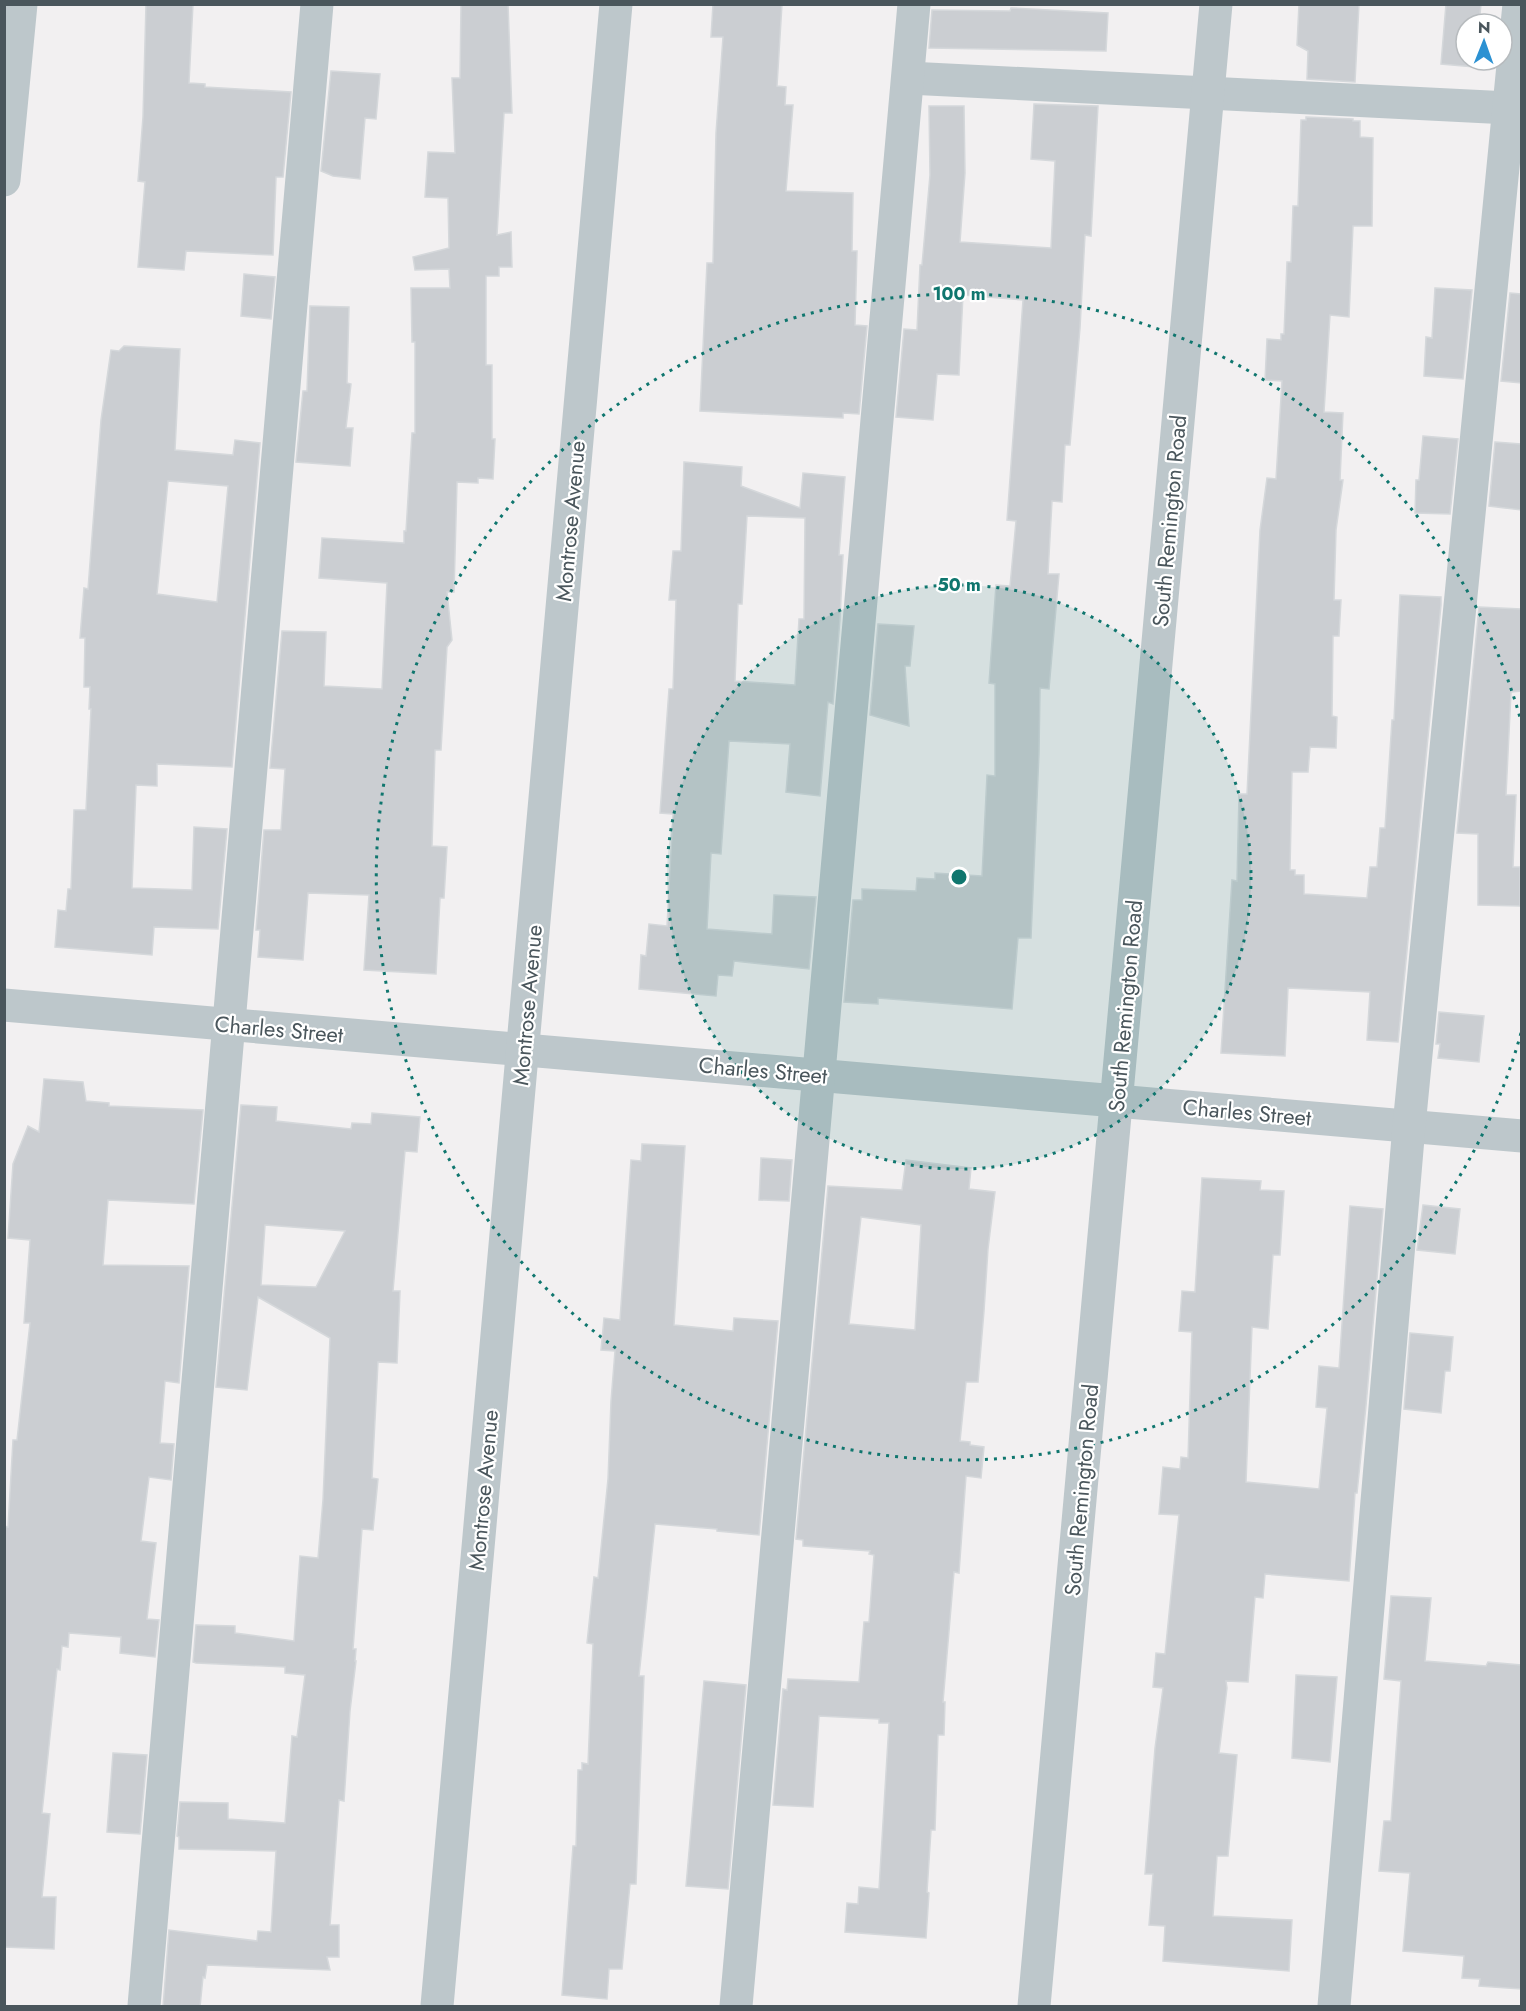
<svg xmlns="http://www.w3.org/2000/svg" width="1526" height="2011" font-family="Jost,sans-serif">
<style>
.building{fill:#cbced2;stroke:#d5d8db;stroke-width:1.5;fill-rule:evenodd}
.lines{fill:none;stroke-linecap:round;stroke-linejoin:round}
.minor{stroke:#bdc7cb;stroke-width:33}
.ring{fill:none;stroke:#0f766e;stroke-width:3;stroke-dasharray:3 6}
.labels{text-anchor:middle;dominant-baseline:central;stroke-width:4.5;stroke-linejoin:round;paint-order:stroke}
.street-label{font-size:22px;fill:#4a565c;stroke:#fff}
.centre{fill:#0f766e;stroke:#fff;stroke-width:3}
.ring-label{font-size:18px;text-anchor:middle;font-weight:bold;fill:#0f766e;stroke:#fff;stroke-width:4.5;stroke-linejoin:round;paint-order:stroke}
</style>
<rect width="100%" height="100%" fill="#f2f0f1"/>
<g class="building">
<path d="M 146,4 L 193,4 L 189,83 L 205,84 L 205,87 L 291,92 L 283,177 L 276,177 L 273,255 L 186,251 L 184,270 L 138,267 L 145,182 L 138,181 L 143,117 Z"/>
<path d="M 461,4 L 508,4 L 512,113 L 504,113 L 497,235 L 511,232 L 512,267 L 499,267 L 499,276 L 486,276 L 486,365 L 492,365 L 492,439 L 495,439 L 493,479 L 478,478 L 478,483 L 457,482 L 454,592 L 447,592 L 452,640 L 447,647 L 441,750 L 435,750 L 432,846 L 447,847 L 444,898 L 440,898 L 436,974 L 364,970 L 369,895 L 308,893 L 303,960 L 258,957 L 260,930 L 256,930 L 264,830 L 281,830 L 285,769 L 270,768 L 282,631 L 326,632 L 324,686 L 382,689 L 387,583 L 319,578 L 322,538 L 404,543 L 404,531 L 406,531 L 412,433 L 415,433 L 415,342 L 412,342 L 411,288 L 450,288 L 449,269 L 415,270 L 413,257 L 449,248 L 448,198 L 425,197 L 428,152 L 455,153 L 452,78 L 460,78 Z"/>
<path d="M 713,4 L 782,4 L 777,86 L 786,87 L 785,105 L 793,105 L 786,191 L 853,193 L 852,251 L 857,251 L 855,325 L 867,326 L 859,414 L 843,413 L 843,418 L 700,411 L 707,263 L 713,263 L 716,133 L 723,37 L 711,37 Z"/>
<path d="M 1299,4 L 1359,4 L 1355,82 L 1307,79 L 1308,51 L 1297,45 Z"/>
<path d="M 1446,4 L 1481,4 L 1479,24 L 1466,24 L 1466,60 L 1475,60 L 1474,67 L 1441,64 Z"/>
<path d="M 1011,8 L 1108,13 L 1106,51 L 929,48 L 932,10 L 1010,11 Z"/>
<path d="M 331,71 L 380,74 L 376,119 L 365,118 L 360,179 L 333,176 L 321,171 Z"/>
<path d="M 1034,104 L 1098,106 L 1091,236 L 1085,235 L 1080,328 L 1070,445 L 1065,445 L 1062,502 L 1052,501 L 1048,574 L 1059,574 L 1049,689 L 1040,688 L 1039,753 L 1031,938 L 1018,938 L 1012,1009 L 878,998 L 878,1004 L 844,1002 L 853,900 L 862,900 L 862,889 L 916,891 L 917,878 L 935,879 L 935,873 L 982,876 L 987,775 L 995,776 L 995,684 L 989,683 L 996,585 L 1010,586 L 1016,521 L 1007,520 L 1023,300 L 963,295 L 959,375 L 937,374 L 933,420 L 896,417 L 904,329 L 917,330 L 920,265 L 922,265 L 930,175 L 929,106 L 964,106 L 965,173 L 960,242 L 1051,248 L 1055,161 L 1031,159 Z"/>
<path d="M 1306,117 L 1353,119 L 1353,121 L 1360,121 L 1360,137 L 1373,138 L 1372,226 L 1353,226 L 1349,317 L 1330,315 L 1324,412 L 1343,413 L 1340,480 L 1343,480 L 1336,530 L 1334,600 L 1341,600 L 1339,636 L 1333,636 L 1332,716 L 1337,717 L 1336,748 L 1310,747 L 1308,772 L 1292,772 L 1290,870 L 1295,870 L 1295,875 L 1304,875 L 1304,894 L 1367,898 L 1370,867 L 1377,867 L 1380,828 L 1385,828 L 1392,720 L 1394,720 L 1400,595 L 1441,597 L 1441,605 L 1398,1042 L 1367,1040 L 1370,992 L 1288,988 L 1285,1056 L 1221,1053 L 1232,880 L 1237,881 L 1239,794 L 1247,794 L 1260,530 L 1267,478 L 1276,479 L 1282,381 L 1265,380 L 1267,339 L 1281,340 L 1281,334 L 1284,334 L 1287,262 L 1291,262 L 1293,206 L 1298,206 L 1301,120 L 1306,120 Z"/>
<path d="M 244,274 L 275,277 L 271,319 L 241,316 Z"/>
<path d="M 1435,288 L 1472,290 L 1463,379 L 1424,376 L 1426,337 L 1432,338 Z"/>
<path d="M 1510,293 L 1521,294 L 1521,383 L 1501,381 Z"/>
<path d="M 310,306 L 349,307 L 347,383 L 351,384 L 346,428 L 353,428 L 350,466 L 296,462 L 303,391 L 307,391 Z"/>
<path d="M 124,346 L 180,349 L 175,450 L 233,455 L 235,440 L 260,443 L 232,767 L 157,764 L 157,786 L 136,785 L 132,888 L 192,890 L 194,827 L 227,829 L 218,929 L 154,927 L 152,955 L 55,947 L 58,910 L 66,911 L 68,889 L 71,889 L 74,810 L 86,810 L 91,709 L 89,709 L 90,687 L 84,687 L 85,638 L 80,638 L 84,588 L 88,589 L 101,420 L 111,350 L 119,351 ZM 168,481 L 228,486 L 217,602 L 157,594 Z"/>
<path d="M 1423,436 L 1458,439 L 1450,514 L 1415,513 L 1416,480 L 1419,480 Z"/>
<path d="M 1495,442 L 1521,444 L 1521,510 L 1489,506 Z"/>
<path d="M 684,462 L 742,467 L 741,486 L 800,508 L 803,473 L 845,477 L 839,555 L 843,555 L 840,619 L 833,704 L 828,702 L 820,796 L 786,792 L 790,744 L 729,741 L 721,854 L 711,853 L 707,929 L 772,934 L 774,895 L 816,897 L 809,969 L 734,961 L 732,976 L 718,975 L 716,996 L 639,989 L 641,955 L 646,956 L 649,924 L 667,926 L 673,814 L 660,813 L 669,689 L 673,689 L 676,600 L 669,600 L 673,551 L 681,551 ZM 747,516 L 805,518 L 804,619 L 799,619 L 795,685 L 735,681 L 738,604 L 742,604 Z"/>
<path d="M 1479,607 L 1521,609 L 1521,691 L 1511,692 L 1506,795 L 1516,795 L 1513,867 L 1520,867 L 1520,906 L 1478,905 L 1478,834 L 1457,833 Z"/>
<path d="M 878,624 L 914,626 L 910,666 L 905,666 L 909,726 L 870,715 Z"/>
<path d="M 1439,1012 L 1484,1016 L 1479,1062 L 1438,1058 L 1440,1044 L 1436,1044 Z"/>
<path d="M 44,1079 L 83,1082 L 86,1101 L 109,1103 L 109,1106 L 203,1110 L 194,1204 L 108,1200 L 103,1265 L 189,1266 L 179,1383 L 165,1381 L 160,1443 L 174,1444 L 171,1480 L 149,1477 L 141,1541 L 156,1543 L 147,1619 L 159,1620 L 155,1657 L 120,1653 L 121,1637 L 69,1633 L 68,1647 L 62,1646 L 60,1670 L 57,1669 L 42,1813 L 50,1814 L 42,1897 L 56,1897 L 54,1949 L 4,1947 L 4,1526 L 8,1527 L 13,1440 L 17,1440 L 30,1323 L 24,1323 L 30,1240 L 8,1238 L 13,1164 L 28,1126 L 39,1132 Z"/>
<path d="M 241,1105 L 277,1107 L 276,1121 L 351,1129 L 352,1123 L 371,1124 L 372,1113 L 420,1117 L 417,1152 L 405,1151 L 393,1291 L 400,1291 L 397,1363 L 378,1362 L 372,1478 L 378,1479 L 373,1530 L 362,1529 L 353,1649 L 356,1649 L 355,1661 L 356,1661 L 350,1711 L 344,1801 L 339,1800 L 330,1925 L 339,1925 L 339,1957 L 327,1957 L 330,1970 L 207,1965 L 205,1978 L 203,1977 L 200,2007 L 163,2007 L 169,1930 L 257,1941 L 258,1931 L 271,1932 L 276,1851 L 179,1849 L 179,1837 L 177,1836 L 180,1802 L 228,1803 L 228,1819 L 285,1823 L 292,1736 L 297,1737 L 305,1675 L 285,1673 L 285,1667 L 196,1663 L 193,1662 L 196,1625 L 235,1626 L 235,1633 L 294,1641 L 300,1556 L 318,1558 L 323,1500 L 330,1338 L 258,1297 L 247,1390 L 216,1387 ZM 265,1225 L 345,1231 L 316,1287 L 261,1285 Z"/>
<path d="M 642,1144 L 685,1146 L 674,1325 L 733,1331 L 734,1318 L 778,1321 L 759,1535 L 717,1531 L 717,1529 L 655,1524 L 639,1676 L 644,1676 L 636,1884 L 630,1884 L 622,1969 L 609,1969 L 607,1999 L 562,1995 L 573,1846 L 576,1846 L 578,1770 L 582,1770 L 582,1763 L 588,1764 L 593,1644 L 587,1643 L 594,1577 L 598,1578 L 608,1479 L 611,1401 L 615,1351 L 601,1350 L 604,1318 L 620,1320 L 631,1160 L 641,1161 Z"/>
<path d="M 761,1158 L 792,1160 L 789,1201 L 759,1200 Z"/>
<path d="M 906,1160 L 971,1168 L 969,1189 L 995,1192 L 988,1249 L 984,1311 L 978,1382 L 966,1382 L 960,1441 L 970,1442 L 970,1445 L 984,1447 L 981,1478 L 966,1476 L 959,1573 L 954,1572 L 943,1702 L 945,1702 L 944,1735 L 938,1735 L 935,1830 L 931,1830 L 927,1892 L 929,1893 L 926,1938 L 845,1932 L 847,1903 L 858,1904 L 859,1887 L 879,1889 L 889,1723 L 879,1723 L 879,1719 L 819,1716 L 813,1807 L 773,1805 L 783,1689 L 787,1690 L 788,1679 L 859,1682 L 864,1622 L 869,1622 L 874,1555 L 869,1554 L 870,1551 L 803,1546 L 803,1540 L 796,1539 L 828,1186 L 902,1190 ZM 861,1217 L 921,1225 L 915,1330 L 849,1324 Z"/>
<path d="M 1202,1178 L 1261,1181 L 1260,1190 L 1284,1191 L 1280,1255 L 1273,1255 L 1268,1329 L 1252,1327 L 1246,1482 L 1319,1489 L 1327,1408 L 1316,1407 L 1319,1366 L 1339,1368 L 1350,1206 L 1383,1209 L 1366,1406 L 1357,1493 L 1355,1493 L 1349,1581 L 1265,1574 L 1263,1598 L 1255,1597 L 1248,1682 L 1226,1681 L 1227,1688 L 1219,1753 L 1237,1755 L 1228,1856 L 1217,1856 L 1213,1916 L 1292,1920 L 1289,1971 L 1163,1961 L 1165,1926 L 1149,1925 L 1153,1874 L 1145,1874 L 1155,1748 L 1163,1688 L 1153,1687 L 1156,1653 L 1165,1654 L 1179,1515 L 1159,1514 L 1163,1467 L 1180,1469 L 1181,1457 L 1188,1458 L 1192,1332 L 1179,1331 L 1182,1291 L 1195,1292 Z"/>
<path d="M 1423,1205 L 1460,1209 L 1455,1254 L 1417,1250 Z"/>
<path d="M 1410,1333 L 1453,1337 L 1450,1371 L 1445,1371 L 1441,1413 L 1404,1409 Z"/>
<path d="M 1391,1596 L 1431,1598 L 1425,1661 L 1486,1666 L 1488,1662 L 1521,1665 L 1521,1989 L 1479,1986 L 1480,1979 L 1462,1978 L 1464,1956 L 1403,1951 L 1410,1873 L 1379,1871 L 1384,1821 L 1391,1821 L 1401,1681 L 1384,1679 Z"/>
<path d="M 1296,1675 L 1337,1677 L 1330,1762 L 1292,1758 Z"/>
<path d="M 704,1681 L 746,1685 L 728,1889 L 686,1886 Z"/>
<path d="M 113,1753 L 147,1755 L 140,1834 L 107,1832 Z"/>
</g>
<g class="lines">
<g class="minor">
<path d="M 908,78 L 1509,108"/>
<path d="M 4,180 L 21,4"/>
<path d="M 4,1005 L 1522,1136"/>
<path d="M 144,2006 L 317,4"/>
<path d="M 437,2006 L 616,4"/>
<path d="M 736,2006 L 914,4"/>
<path d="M 1034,2006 L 1216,4"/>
<path d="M 1334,2006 L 1409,1126 L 1519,4"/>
</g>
</g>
<circle cx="959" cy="877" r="292" fill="#0f766e" fill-opacity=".12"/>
<g class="ring">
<circle cx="959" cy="877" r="292"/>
<path d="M1521 1033A583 583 0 1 1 1521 721"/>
</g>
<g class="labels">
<g class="street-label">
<text transform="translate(570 521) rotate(-85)">Montrose Avenue</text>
<text transform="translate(1169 521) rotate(-85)">South Remington Road</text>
<text transform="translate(527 1005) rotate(-85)">Montrose Avenue</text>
<text transform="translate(1125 1006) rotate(-85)">South Remington Road</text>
<text transform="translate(279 1029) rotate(5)">Charles Street</text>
<text transform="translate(763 1070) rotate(5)">Charles Street</text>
<text transform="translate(1247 1112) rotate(5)">Charles Street</text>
<text transform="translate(483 1490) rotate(-85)">Montrose Avenue</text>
<text transform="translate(1081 1490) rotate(-85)">South Remington Road</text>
</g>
</g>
<circle cx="959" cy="877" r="9" class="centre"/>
<g class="ring-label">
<text x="959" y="300">100 m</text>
<text x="959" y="591">50 m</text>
</g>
<rect width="1526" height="2011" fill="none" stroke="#4a565c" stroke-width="12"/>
<g transform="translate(1484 42) rotate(1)"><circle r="28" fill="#ffffff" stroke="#b7bbbe" stroke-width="1.5"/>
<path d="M0-4.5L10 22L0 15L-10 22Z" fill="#2b91d2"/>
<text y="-9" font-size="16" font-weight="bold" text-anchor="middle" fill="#4a565c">N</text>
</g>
</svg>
